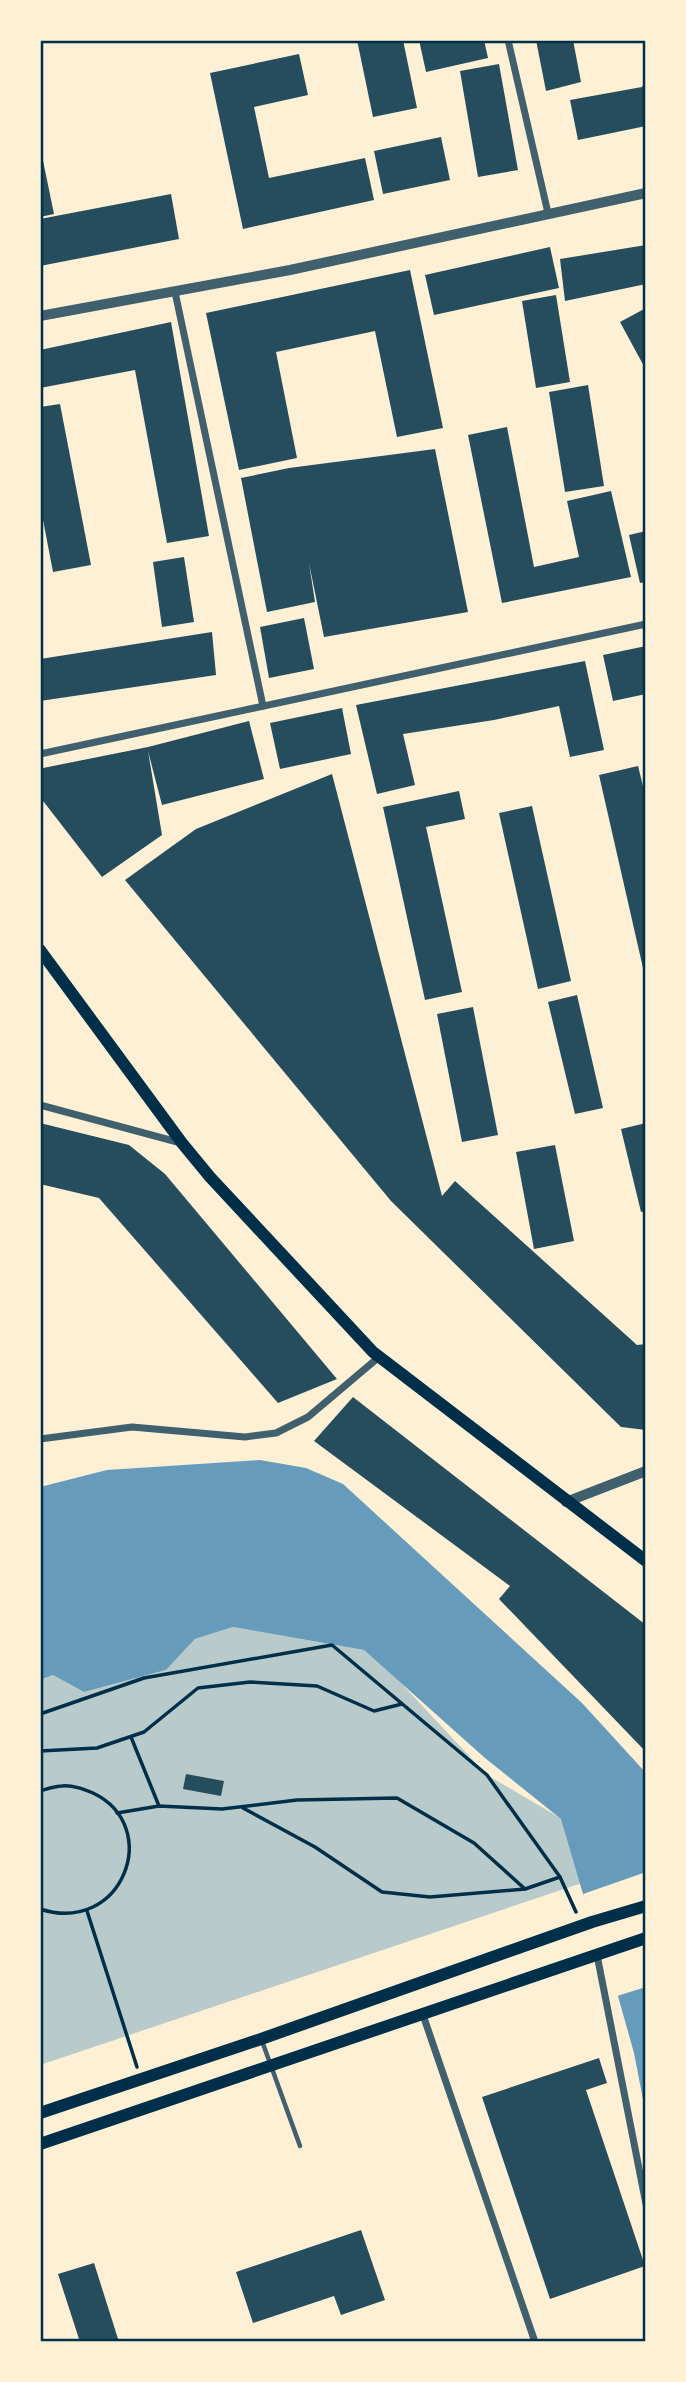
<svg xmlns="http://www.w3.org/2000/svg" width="686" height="2382" font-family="Ubuntu,sans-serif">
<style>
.green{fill:#b9caca}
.water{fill:#669bbc}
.pier{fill:#fdf0d5}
.building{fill:#264d5e}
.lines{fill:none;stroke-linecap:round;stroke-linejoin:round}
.path{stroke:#003049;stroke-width:3.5}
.service{stroke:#3f606c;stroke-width:4.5}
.minor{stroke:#3f606c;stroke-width:7}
.tertiary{stroke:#3f606c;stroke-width:10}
.secondary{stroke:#003049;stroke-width:12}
.neatline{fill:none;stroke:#003049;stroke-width:2.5}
</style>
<rect width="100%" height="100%" fill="#fdf0d5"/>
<path class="green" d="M 233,1627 L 364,1650 L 400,1682 L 487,1775 L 579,1829 L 582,1883 L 40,2065 L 40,1680 L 53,1675 L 84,1692 L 166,1670 L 195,1639 Z"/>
<path class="water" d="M 260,1460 L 306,1468 L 343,1484 L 582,1703 L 646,1773 L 646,2115 L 634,2053 L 605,1950 L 583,1894 L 561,1819 L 485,1758 L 364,1650 L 233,1627 L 195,1639 L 166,1670 L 84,1692 L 53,1675 L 40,1680 L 40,1487 L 107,1470 Z"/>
<path class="pier" d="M 646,1872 L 646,1987 L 617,1996 L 583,1894 Z"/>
<g class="building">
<path d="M 357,40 L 403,40 L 417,108 L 373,117 Z"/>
<path d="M 419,40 L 484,40 L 488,58 L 426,72 Z"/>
<path d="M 536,40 L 573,40 L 581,82 L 546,91 Z"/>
<path d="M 299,54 L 308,95 L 254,107 L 269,178 L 365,158 L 374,200 L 243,229 L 210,73 Z"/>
<path d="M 499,64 L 518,170 L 478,177 L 460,71 Z"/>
<path d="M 646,80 L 646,126 L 578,140 L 570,100 L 642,87 Z"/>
<path d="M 441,137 L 450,180 L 383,194 L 374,151 Z"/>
<path d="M 40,146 L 54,214 L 40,217 Z"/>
<path d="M 171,194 L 179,239 L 40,266 L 40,219 Z"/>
<path d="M 646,245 L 646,284 L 565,301 L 560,259 Z"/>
<path d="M 550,247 L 559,288 L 434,315 L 425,275 Z"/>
<path d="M 410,270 L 443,428 L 397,437 L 375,331 L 276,352 L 297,458 L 239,470 L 206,313 Z"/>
<path d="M 556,295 L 570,382 L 536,388 L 522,301 Z"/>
<path d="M 646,308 L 646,370 L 620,322 Z"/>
<path d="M 171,322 L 209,536 L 167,543 L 135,370 L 40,388 L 40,350 Z"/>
<path d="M 588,385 L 604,486 L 565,492 L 549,392 Z"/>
<path d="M 60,404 L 91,565 L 53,572 L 40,504 L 40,407 Z"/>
<path d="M 507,427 L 534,567 L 579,557 L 567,501 L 611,491 L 631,577 L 502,603 L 468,435 Z"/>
<path d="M 435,449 L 468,612 L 324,637 L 309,563 L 315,602 L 267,612 L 241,478 L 289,468 Z"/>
<path d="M 646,531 L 646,582 L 640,583 L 629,535 Z"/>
<path d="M 184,557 L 194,622 L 162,627 L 153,562 Z"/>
<path d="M 304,618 L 314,669 L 269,678 L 260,627 Z"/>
<path d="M 212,632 L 216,675 L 40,701 L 40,659 Z"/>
<path d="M 646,646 L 646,694 L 613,701 L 603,655 Z"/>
<path d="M 585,661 L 604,750 L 570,757 L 559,706 L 494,720 L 403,734 L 415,785 L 377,794 L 356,705 Z"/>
<path d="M 342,708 L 351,754 L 280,769 L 270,723 Z"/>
<path d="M 249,721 L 264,779 L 162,805 L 148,751 L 162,835 L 102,877 L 40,797 L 40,775 L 43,768 L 148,747 Z"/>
<path d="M 638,766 L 646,798 L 646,968 L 643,968 L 599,775 Z"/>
<path d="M 332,774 L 442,1196 L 455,1181 L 637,1345 L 646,1344 L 646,1430 L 621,1427 L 391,1201 L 125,880 L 196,829 Z"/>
<path d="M 459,791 L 465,819 L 426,827 L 462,992 L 425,1000 L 383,807 Z"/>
<path d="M 532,806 L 571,981 L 538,989 L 499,813 Z"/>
<path d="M 577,995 L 603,1108 L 575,1114 L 548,1002 Z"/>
<path d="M 473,1007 L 498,1135 L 462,1142 L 437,1014 Z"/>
<path d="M 40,1123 L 129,1145 L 165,1174 L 337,1379 L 278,1403 L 99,1198 L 40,1184 Z"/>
<path d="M 646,1123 L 646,1211 L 641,1212 L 621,1129 Z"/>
<path d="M 555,1145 L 574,1241 L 534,1249 L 516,1152 Z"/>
<path d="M 353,1397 L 646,1625 L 646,1752 L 499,1599 L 510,1586 L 314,1441 Z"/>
<path d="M 186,1774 L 224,1781 L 221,1796 L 183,1789 Z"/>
<path d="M 599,2058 L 607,2083 L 586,2090 L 645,2266 L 550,2299 L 482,2097 Z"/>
<path d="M 361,2230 L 385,2300 L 341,2315 L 334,2296 L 253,2323 L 236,2272 Z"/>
<path d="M 94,2263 L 119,2342 L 80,2342 L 58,2274 Z"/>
</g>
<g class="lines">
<g class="path">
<path d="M 40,1714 L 144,1678 L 332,1645 L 487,1775 L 560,1877 L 576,1912"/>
<path d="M 131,1737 L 159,1806"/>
<path d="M 40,1751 L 97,1748 L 144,1732 L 198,1688 L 250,1682 L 317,1686 L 374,1711 L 402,1704"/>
<path d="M 40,1791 C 47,1789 55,1786 62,1786 C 73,1785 83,1789 93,1793 C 164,1827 122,1936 40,1909"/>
<path d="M 243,1808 L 315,1847 L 382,1892 L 430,1897 L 525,1889"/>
<path d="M 117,1813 L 159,1806 L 222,1809 L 297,1800 L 397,1798 L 474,1843 L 525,1889 L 560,1877"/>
<path d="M 87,1911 L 137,2067"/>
</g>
<path class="service" d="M 262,2041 L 300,2146"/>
<g class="minor">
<path d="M 508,40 L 548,213"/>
<path d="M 175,292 L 263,706"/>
<path d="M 40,754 L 646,624"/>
<path d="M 40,1105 L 181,1143"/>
<path d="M 40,1439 L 132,1427 L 245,1437 L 276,1433 L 308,1417 L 379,1357"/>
<path d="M 597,1955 L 646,2204"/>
<path d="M 423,2015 L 535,2342"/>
</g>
<g class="tertiary">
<path d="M 40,316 L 290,270 L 646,193"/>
<path d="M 566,1502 L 646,1471"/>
</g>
<g class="secondary">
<path d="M 40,950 L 182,1143 L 210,1177 L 373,1352 L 646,1561"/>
<path d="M 40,2113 L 261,2039 L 592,1922 L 646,1906"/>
<path d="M 40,2144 L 646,1938"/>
</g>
</g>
<rect width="686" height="2382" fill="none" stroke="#fdf0d5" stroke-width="84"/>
<rect x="42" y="42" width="602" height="2298" class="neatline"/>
</svg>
